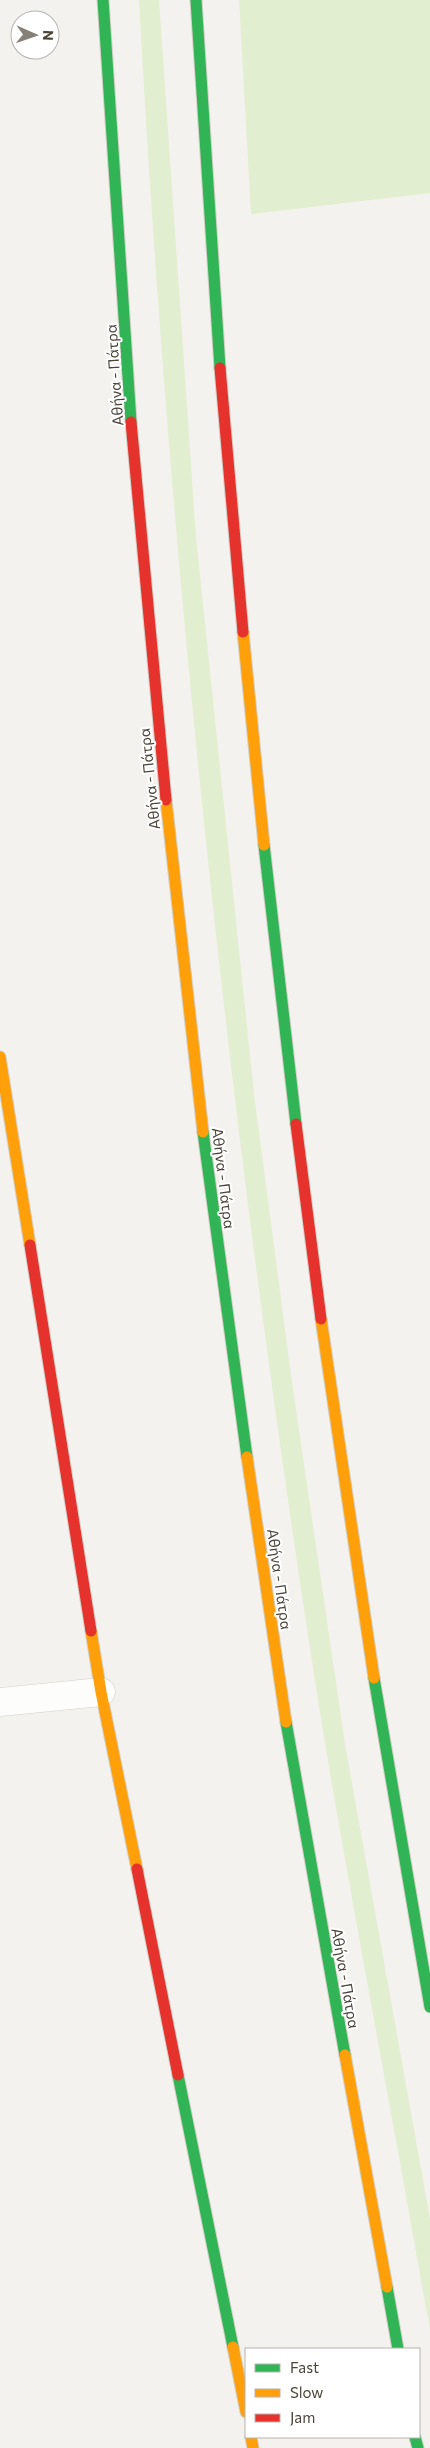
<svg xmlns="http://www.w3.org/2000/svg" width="430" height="2448" font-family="Commissioner,sans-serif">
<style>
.green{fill:#e1eecf}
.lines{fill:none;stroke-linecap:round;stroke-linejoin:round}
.street-casing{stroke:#d2d0cb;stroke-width:29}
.fast-casing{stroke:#d3cfc5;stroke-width:13}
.slow-casing{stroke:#d3cfc5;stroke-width:13}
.jam-casing{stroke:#d3cfc5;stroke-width:13}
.street{stroke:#fdfdfc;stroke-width:28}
.fast{stroke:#30b455;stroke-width:11}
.slow{stroke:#ff9f0a;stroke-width:11}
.jam{stroke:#e5322d;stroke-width:11}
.labels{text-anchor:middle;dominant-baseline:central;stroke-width:4;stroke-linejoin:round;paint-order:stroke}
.street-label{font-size:15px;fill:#4b4439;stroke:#fff}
</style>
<rect width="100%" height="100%" fill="#f4f2ee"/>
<g class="green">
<path d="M 139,0 L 159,0 L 196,537 L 254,1094 L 291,1375 L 345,1744 L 430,2219 L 430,2329 C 416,2255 404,2181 390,2108 C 363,1957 334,1806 311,1655 C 227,1106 169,554 139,0 Z"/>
<path d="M 239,0 L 430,0 L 430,193 L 251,214 Z"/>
</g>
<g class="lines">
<g class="street-casing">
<path id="street" d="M 0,1702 L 101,1692"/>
</g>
<g class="fast-casing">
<g id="fast">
<path d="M 103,0 L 131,422"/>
<path d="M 196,0 L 220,368"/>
<path d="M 264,845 L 296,1124"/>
<path d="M 203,1132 L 247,1457"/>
<path d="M 374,1678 L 430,2007"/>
<path d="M 286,1722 L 345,2055"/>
<path d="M 178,2075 L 233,2347"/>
<path d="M 387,2287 L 398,2349"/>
<path d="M 415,2437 L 418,2448"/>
</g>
</g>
<g class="slow-casing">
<g id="slow">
<path d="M 243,632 L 264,845"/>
<path d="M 166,800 L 203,1132"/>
<path d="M 0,1057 L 30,1245"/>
<path d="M 321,1319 L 374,1678"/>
<path d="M 247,1457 L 286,1722"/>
<path d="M 91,1631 L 101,1692 L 137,1869"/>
<path d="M 345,2055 L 387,2287"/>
<path d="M 233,2347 L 246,2412"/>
<path d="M 251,2437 L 253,2448"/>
</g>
</g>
<g class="jam-casing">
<g id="jam">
<path d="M 220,368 L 243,632"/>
<path d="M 131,422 L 166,800"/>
<path d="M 296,1124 L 321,1319"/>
<path d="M 30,1245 L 91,1631"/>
<path d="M 137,1869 L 178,2075"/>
</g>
</g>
<use href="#street" class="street"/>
<use href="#fast" class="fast"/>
<use href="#slow" class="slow"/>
<use href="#jam" class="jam"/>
</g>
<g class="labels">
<g class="street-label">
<text transform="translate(114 375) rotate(-94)">Αθήνα - Πάτρα</text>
<text transform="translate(149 779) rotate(-96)">Αθήνα - Πάτρα</text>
<text transform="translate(224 1178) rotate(83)">Αθήνα - Πάτρα</text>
<text transform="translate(280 1579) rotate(82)">Αθήνα - Πάτρα</text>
<text transform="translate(346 1978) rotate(80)">Αθήνα - Πάτρα</text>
</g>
</g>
<rect x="245" y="2348" width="175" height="90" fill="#ffffff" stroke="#b7b4b0"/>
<rect x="255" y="2364" width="25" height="8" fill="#30b455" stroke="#b7b4b0"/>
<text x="290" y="2373" font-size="15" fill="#4b4439">Fast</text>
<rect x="255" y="2389" width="25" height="8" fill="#ff9f0a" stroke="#b7b4b0"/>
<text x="290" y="2398" font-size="15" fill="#4b4439">Slow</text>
<rect x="255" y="2414" width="25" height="8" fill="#e5322d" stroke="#b7b4b0"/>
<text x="290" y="2423" font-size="15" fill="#4b4439">Jam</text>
<g transform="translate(35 35) rotate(92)"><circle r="24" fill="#ffffff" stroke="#b7b4b0"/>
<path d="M0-4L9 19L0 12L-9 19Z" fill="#868178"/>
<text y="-8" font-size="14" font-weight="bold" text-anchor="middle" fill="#4b4439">N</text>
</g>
</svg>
